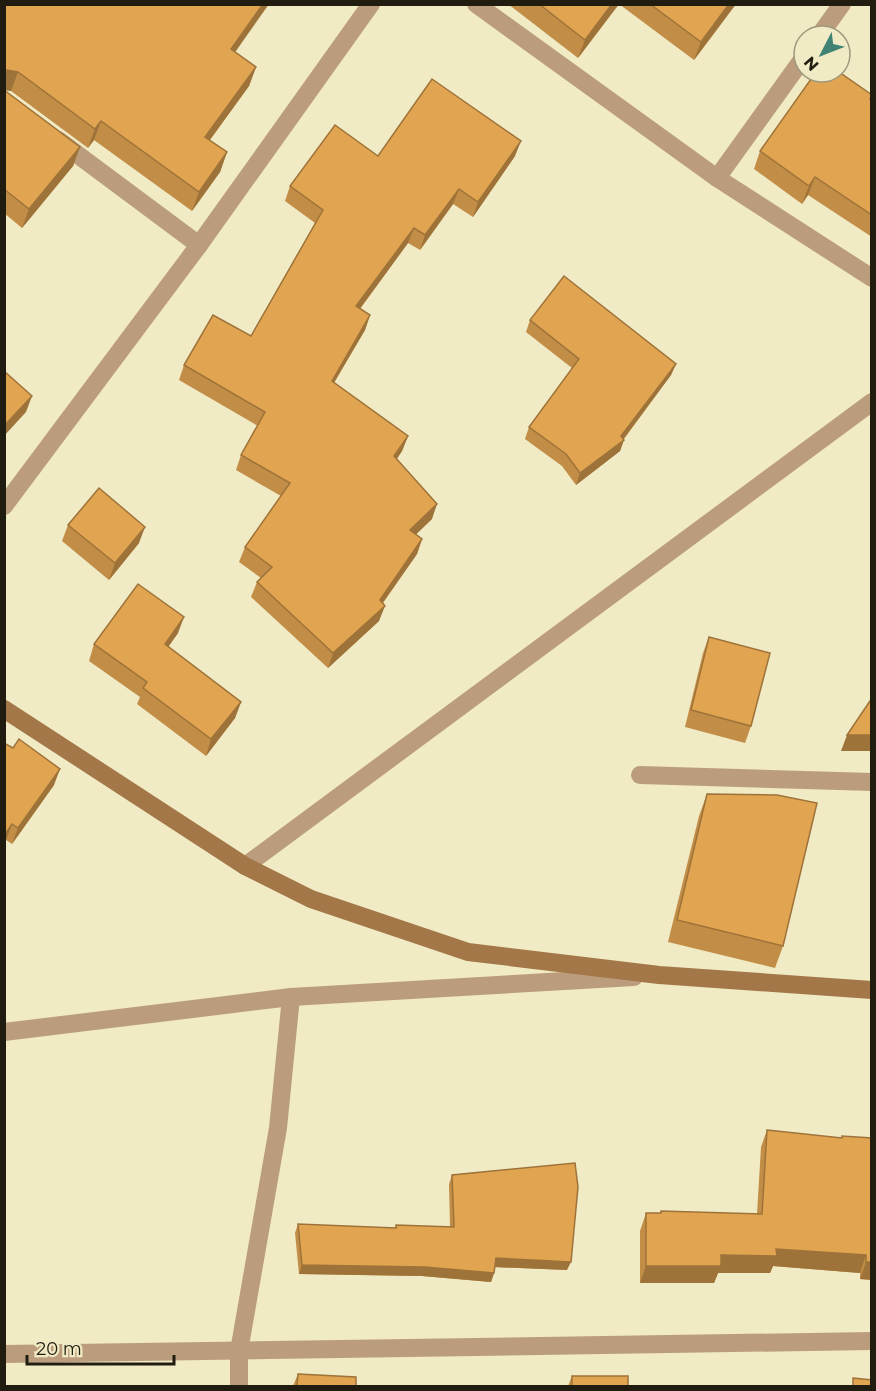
<svg xmlns="http://www.w3.org/2000/svg" width="876" height="1391" font-family="Montserrat,sans-serif">
<style>
.lines{fill:none;stroke-linecap:round;stroke-linejoin:round}
.street{stroke:#bb9d7e;stroke-width:18}
.secondary{stroke:#a37748;stroke-width:18}
.wall{fill:#c28d46}
.shaded-wall{fill:#9e7339}
.building{fill:#e1a451;stroke:#9e7339;stroke-width:1.5}
</style>
<rect width="100%" height="100%" fill="#f0eac5"/>
<g class="lines">
<g class="street">
<path d="M 476,4 L 717,178 L 872,278"/>
<path d="M 819,36 L 842,4"/>
<path d="M 58,140 L 199,245"/>
<path d="M 717,178 L 804,57"/>
<path d="M 4,506 L 199,245 L 371,4"/>
<path d="M 640,775 L 872,782"/>
<path d="M 245,866 L 872,402"/>
<path d="M 4,1032 L 291,997 L 634,977"/>
<path d="M 4,1354 L 872,1341"/>
<path d="M 239,1386 L 239,1351 L 278,1128 L 291,997"/>
</g>
<path class="secondary" d="M 4,709 L 245,866 L 311,899 L 468,952 L 659,975 L 872,990"/>
</g>
<g class="wall">
<path d="M 4,4 L 235,52 L 256,67 L 249,86 L 210,140 L 227,152 L 220,172 L 192,211 L 94,140 L 88,148 L 11,91 L 5,90 L 80,147 L 73,166 L 22,228 L 4,213 Z"/>
<path d="M 508,4 L 619,4 L 578,58 Z"/>
<path d="M 619,4 L 736,4 L 694,60 Z"/>
<path d="M 872,95 L 871,99 L 872,237 L 808,195 L 802,204 L 754,169 L 760,151 Z"/>
<path d="M 378,156 L 515,156 L 473,217 L 453,204 L 420,250 L 408,243 L 360,309 L 370,315 L 365,330 L 334,383 L 408,436 L 402,451 L 397,459 L 432,519 L 416,534 L 422,539 L 417,554 L 383,603 L 379,621 L 328,668 L 251,597 L 257,582 L 261,578 L 239,562 L 245,547 L 281,496 L 236,470 L 241,455 L 258,426 L 179,380 L 184,365 L 251,336 L 315,223 L 285,201 L 290,186 Z"/>
<path d="M 530,320 L 676,364 L 671,375 L 624,439 L 620,451 L 576,485 L 562,466 L 525,439 L 529,427 L 572,368 L 526,332 Z"/>
<path d="M 68,525 L 139,543 L 109,580 L 62,541 Z"/>
<path d="M 178,633 L 168,647 L 241,702 L 235,718 L 206,756 L 137,704 L 140,697 L 89,661 L 94,644 Z"/>
<path d="M 709,637 L 751,726 L 745,743 L 685,727 L 703,653 Z"/>
<path d="M 4,743 L 54,785 L 12,844 L 6,840 L 4,843 Z"/>
<path d="M 707,794 L 783,946 L 775,968 L 668,942 L 699,816 Z"/>
<path d="M 767,1130 L 842,1138 L 872,1280 L 860,1279 L 860,1273 L 773,1266 L 770,1273 L 718,1273 L 714,1283 L 640,1283 L 640,1231 L 646,1213 L 660,1213 L 661,1211 L 757,1214 L 761,1147 Z"/>
<path d="M 452,1175 L 567,1270 L 495,1267 L 494,1273 L 491,1282 L 422,1276 L 299,1274 L 295,1233 L 298,1224 L 395,1228 L 396,1225 L 450,1227 L 449,1184 Z"/>
<path d="M 298,1374 L 356,1386 L 293,1386 Z"/>
<path d="M 572,1376 L 628,1386 L 568,1386 Z"/>
</g>
<g class="shaded-wall">
<path d="M 263,4 L 269,4 L 224,68 L 231,49 Z"/>
<path d="M 612,4 L 619,4 L 578,58 L 585,40 Z"/>
<path d="M 729,4 L 736,4 L 694,60 L 701,42 Z"/>
<path d="M 256,67 L 249,86 L 198,156 L 205,137 Z"/>
<path d="M 7,70 L 18,72 L 11,91 L 4,90 L 4,74 Z"/>
<path d="M 101,121 L 94,140 L 88,148 L 95,129 Z"/>
<path d="M 521,141 L 515,156 L 473,217 L 478,202 Z"/>
<path d="M 80,147 L 73,166 L 22,228 L 29,209 Z"/>
<path d="M 227,152 L 220,172 L 192,211 L 199,192 Z"/>
<path d="M 815,177 L 808,195 L 802,204 L 809,186 Z"/>
<path d="M 459,189 L 453,204 L 420,250 L 425,235 Z"/>
<path d="M 414,228 L 408,243 L 350,322 L 356,306 Z"/>
<path d="M 370,315 L 365,330 L 326,396 L 332,381 Z"/>
<path d="M 676,364 L 671,375 L 621,442 L 624,440 L 620,451 L 576,485 L 580,473 L 621,436 Z"/>
<path d="M 32,396 L 26,412 L 4,436 L 4,426 Z"/>
<path d="M 408,436 L 402,451 L 388,471 L 394,456 Z"/>
<path d="M 437,504 L 432,519 L 405,545 L 410,530 Z"/>
<path d="M 145,527 L 139,543 L 109,580 L 115,563 Z"/>
<path d="M 422,539 L 417,554 L 374,615 L 385,606 L 379,621 L 328,668 L 333,653 L 380,600 Z"/>
<path d="M 184,617 L 178,633 L 159,660 L 165,644 Z"/>
<path d="M 241,702 L 235,718 L 206,756 L 211,739 Z"/>
<path d="M 847,735 L 872,735 L 872,751 L 841,751 Z"/>
<path d="M 60,769 L 54,785 L 12,844 L 18,828 Z"/>
<path d="M 12,824 L 6,840 L 4,843 L 4,836 Z"/>
<path d="M 776,1249 L 866,1255 L 860,1273 L 773,1266 L 770,1273 L 718,1273 L 714,1283 L 640,1283 L 646,1266 Z"/>
<path d="M 496,1258 L 571,1262 L 567,1270 L 493,1267 Z"/>
<path d="M 866,1262 L 872,1262 L 872,1280 L 860,1279 Z"/>
<path d="M 302,1265 L 425,1267 L 494,1273 L 491,1282 L 422,1276 L 299,1274 Z"/>
</g>
<g class="building">
<path d="M 4,4 L 263,4 L 231,49 L 256,67 L 205,137 L 227,152 L 199,192 L 101,121 L 95,129 L 18,72 L 7,70 L 4,74 Z"/>
<path d="M 539,4 L 612,4 L 585,40 Z"/>
<path d="M 650,4 L 729,4 L 701,42 Z"/>
<path d="M 816,72 L 839,72 L 872,95 L 870,99 L 872,100 L 872,215 L 815,177 L 809,186 L 760,151 Z"/>
<path d="M 432,79 L 521,141 L 478,202 L 459,189 L 425,235 L 414,228 L 356,306 L 370,315 L 332,381 L 408,436 L 394,456 L 437,504 L 410,530 L 422,539 L 380,600 L 385,606 L 333,653 L 257,582 L 272,567 L 245,547 L 290,483 L 241,455 L 265,412 L 184,365 L 213,315 L 251,336 L 323,210 L 290,186 L 335,125 L 378,156 Z"/>
<path d="M 4,90 L 80,147 L 29,209 L 4,189 Z"/>
<path d="M 564,276 L 676,364 L 621,436 L 624,440 L 580,473 L 566,454 L 529,427 L 579,359 L 530,320 Z"/>
<path d="M 4,371 L 32,396 L 4,426 Z"/>
<path d="M 99,488 L 145,527 L 115,563 L 68,525 Z"/>
<path d="M 138,584 L 184,617 L 165,644 L 241,702 L 211,739 L 143,688 L 147,682 L 94,644 Z"/>
<path d="M 709,637 L 770,653 L 751,726 L 691,710 Z"/>
<path d="M 872,698 L 872,735 L 847,735 Z"/>
<path d="M 19,739 L 60,769 L 18,828 L 12,824 L 4,836 L 4,743 L 13,748 Z"/>
<path d="M 707,794 L 777,795 L 817,803 L 783,946 L 677,920 Z"/>
<path d="M 767,1130 L 842,1138 L 842,1136 L 872,1138 L 872,1262 L 866,1262 L 866,1255 L 776,1249 L 777,1256 L 721,1255 L 721,1266 L 646,1266 L 646,1213 L 661,1213 L 661,1211 L 762,1214 Z"/>
<path d="M 575,1163 L 578,1187 L 571,1262 L 496,1258 L 494,1273 L 425,1267 L 302,1265 L 298,1224 L 396,1228 L 396,1225 L 454,1227 L 452,1175 Z"/>
<path d="M 298,1374 L 356,1377 L 356,1386 L 297,1386 Z"/>
<rect x="572" y="1376" width="56" height="10"/>
<path d="M 853,1378 L 872,1380 L 872,1386 L 853,1386 Z"/>
</g>
<rect width="876" height="1391" fill="none" stroke="#201d10" stroke-width="12"/>
<g transform="translate(822 54) rotate(228)"><circle r="28" fill="#f0eac5" stroke="#9d987d" stroke-width="1.5"/>
<path d="M0-4.5L10 22L0 15L-10 22Z" fill="#408375"/>
<text y="-9" font-size="16" font-weight="bold" text-anchor="middle" fill="#201d10">N</text>
</g>
<path d="M27 1355v9h147v-9" fill="none" stroke="#201d10" stroke-width="3"/>
<text x="36" y="1355" font-size="18" fill="#201d10" stroke="#f0eac5" stroke-width="4.5" paint-order="stroke">20 m</text>
</svg>
